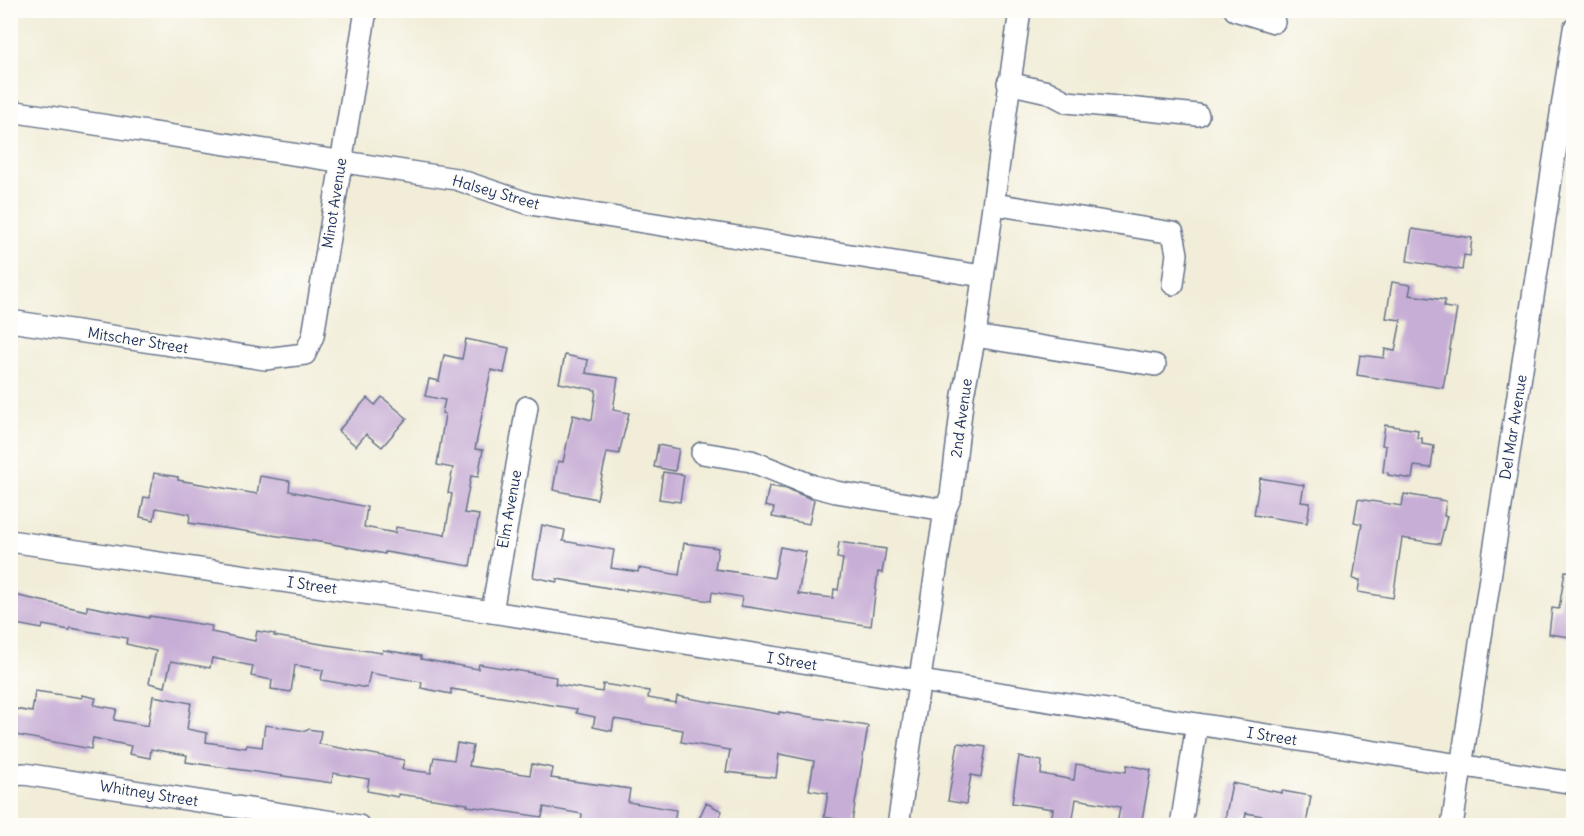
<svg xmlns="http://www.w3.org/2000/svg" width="1584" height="836" font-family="Delius,sans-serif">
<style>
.building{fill:#c7aed6}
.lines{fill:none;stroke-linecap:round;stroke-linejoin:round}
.minor-casing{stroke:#667289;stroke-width:24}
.minor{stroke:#fff;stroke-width:21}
.labels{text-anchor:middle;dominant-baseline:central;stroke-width:4.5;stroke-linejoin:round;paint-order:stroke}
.street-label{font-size:15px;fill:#1b2f5e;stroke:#fdfcf7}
</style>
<rect width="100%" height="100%" fill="#fdfcf7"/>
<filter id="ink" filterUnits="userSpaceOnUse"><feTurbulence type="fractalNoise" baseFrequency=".0167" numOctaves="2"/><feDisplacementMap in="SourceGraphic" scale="12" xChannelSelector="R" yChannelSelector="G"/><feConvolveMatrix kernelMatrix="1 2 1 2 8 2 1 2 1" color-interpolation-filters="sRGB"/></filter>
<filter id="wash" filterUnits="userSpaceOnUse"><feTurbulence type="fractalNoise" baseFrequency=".008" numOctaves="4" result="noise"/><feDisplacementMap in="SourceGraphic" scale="24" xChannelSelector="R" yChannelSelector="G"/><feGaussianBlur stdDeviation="1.35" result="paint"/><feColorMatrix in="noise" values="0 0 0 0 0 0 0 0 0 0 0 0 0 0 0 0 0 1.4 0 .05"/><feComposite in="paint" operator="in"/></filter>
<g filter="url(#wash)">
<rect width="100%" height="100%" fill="#f1edd8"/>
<g id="blocks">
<g class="building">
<path d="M 1412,229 L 1472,238 L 1470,256 L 1464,255 L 1462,270 L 1407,261 Z"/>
<path d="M 1392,282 L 1411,285 L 1409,295 L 1445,300 L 1444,307 L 1457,309 L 1443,388 L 1357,375 L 1360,355 L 1384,358 L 1385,349 L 1395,351 L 1401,320 L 1386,318 Z"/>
<path d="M 466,339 L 509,348 L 504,373 L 491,370 L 475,449 L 483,450 L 478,477 L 471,476 L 464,513 L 479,515 L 470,566 L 385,552 L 385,554 L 327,543 L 189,523 L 190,514 L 156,508 L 154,520 L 140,517 L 144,497 L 150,498 L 154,473 L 178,477 L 178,480 L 257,494 L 260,476 L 290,481 L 289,491 L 367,507 L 364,527 L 395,533 L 396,527 L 445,535 L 452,494 L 448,493 L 453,468 L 437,465 L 445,414 L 442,413 L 445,400 L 425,396 L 429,379 L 439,381 L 444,355 L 462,359 Z"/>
<path d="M 565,355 L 588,360 L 586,373 L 618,378 L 613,410 L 629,413 L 619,454 L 607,452 L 597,499 L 553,490 L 558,461 L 563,462 L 573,415 L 592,420 L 596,390 L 559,383 Z"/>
<path d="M 382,397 L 407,418 L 382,447 L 366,434 L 356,446 L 338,431 L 367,398 L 375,405 Z"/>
<path d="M 1385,425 L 1418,430 L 1417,438 L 1422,438 L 1422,444 L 1434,446 L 1431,468 L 1414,466 L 1412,479 L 1388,475 L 1388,473 L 1383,472 L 1386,446 L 1382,445 Z"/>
<path d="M 658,445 L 679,449 L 675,471 L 654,467 Z"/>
<path d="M 663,472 L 684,475 L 680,502 L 659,499 Z"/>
<path d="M 1260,478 L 1304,485 L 1301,502 L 1310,503 L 1307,523 L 1254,515 Z"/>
<path d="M 769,486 L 787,489 L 814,500 L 809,524 L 772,517 L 774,508 L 765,506 Z"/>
<path d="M 1404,494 L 1446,501 L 1444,516 L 1447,516 L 1440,544 L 1402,538 L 1393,598 L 1358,592 L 1360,580 L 1353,579 L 1362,524 L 1354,522 L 1358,499 L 1402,506 Z"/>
<path d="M 542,525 L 565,530 L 563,541 L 614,550 L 611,568 L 638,572 L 639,568 L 679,575 L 684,543 L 718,548 L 715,569 L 774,578 L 780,547 L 806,552 L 798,594 L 833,598 L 834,589 L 838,590 L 843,559 L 837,558 L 839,542 L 886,549 L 882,573 L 878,572 L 871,626 L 741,606 L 742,597 L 712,592 L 711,601 L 626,589 L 626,591 L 557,579 L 557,582 L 533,577 Z"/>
<path d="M 1565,571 L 1574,572 L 1574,615 L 1570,637 L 1549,634 L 1552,608 L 1559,609 Z"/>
<path d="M 10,594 L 87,611 L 87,606 L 149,618 L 149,616 L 212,626 L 211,632 L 255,641 L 257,631 L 275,634 L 274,636 L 327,645 L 382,653 L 383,650 L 421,656 L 421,659 L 478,669 L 479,664 L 556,677 L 555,684 L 602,692 L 603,684 L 649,691 L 648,698 L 676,703 L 677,696 L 779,714 L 779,712 L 868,726 L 852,822 L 824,817 L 828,793 L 809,790 L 814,761 L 779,754 L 776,778 L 726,772 L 730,750 L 681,742 L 683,730 L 614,719 L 612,731 L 593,727 L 595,717 L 576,713 L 577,709 L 451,689 L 451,694 L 421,688 L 422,682 L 370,673 L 367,688 L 321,680 L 323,670 L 295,665 L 291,692 L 271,689 L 272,680 L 251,676 L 253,666 L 212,658 L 210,668 L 171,661 L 165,687 L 149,683 L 156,651 L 126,644 L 127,638 L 70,628 L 70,630 L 43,625 L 42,629 L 10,623 Z"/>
<path d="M 35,691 L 82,698 L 82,695 L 96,698 L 94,705 L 117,709 L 114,720 L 148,726 L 153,696 L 191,703 L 187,729 L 207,733 L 206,742 L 246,748 L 247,745 L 262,747 L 265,725 L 306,731 L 307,729 L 321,731 L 319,744 L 404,760 L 402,769 L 431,773 L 434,757 L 454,760 L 457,743 L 473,746 L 469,766 L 530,775 L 532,764 L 553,768 L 551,778 L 630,789 L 628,802 L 676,810 L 674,825 L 598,825 L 581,823 L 582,814 L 544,807 L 542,817 L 467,806 L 468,804 L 398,794 L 398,797 L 367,791 L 369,779 L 333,773 L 332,783 L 186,762 L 187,755 L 151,749 L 150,758 L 129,754 L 131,746 L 93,738 L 91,749 L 10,734 L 10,708 L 32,712 Z"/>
<path d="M 958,743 L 986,747 L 981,777 L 971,775 L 966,804 L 948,801 Z"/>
<path d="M 1019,757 L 1042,761 L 1041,774 L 1074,780 L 1076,764 L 1126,772 L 1127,765 L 1151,770 L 1141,825 L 1117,825 L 1120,807 L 1106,804 L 1076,799 L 1072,825 L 1051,822 L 1053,809 L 1012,803 Z"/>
<path d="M 1232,783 L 1282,793 L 1282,791 L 1311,796 L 1306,825 L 1277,825 L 1278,819 L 1246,813 L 1244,825 L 1224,825 Z"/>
<path d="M 706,803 L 722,811 L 716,825 L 696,825 Z"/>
</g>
</g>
</g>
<g filter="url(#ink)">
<use href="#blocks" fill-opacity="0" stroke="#667289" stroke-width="1.5"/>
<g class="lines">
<g class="minor-casing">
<g id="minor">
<path d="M 1235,10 L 1274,22"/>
<path d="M 1008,83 L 1048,92 L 1067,102 L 1198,115"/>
<path d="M 10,111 L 456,179 L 530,204 L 982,276"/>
<path d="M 994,204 L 1173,233 L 1177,254 L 1173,284"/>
<path d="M 10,321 L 265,359 L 305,354 L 313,336 L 366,10"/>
<path d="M 975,336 L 1155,365"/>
<path d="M 702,453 L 751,461 L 813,486 L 836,492 L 945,510"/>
<path d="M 10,541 L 492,612 L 921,681 L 1574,783"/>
<path d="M 492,612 L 527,407"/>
<path d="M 10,775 L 24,774 L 359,826"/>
<path d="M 898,826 L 945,510 L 951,496 L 963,395 L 975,336 L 1020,10"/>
<path d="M 1181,826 L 1197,724"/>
<path d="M 1452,826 L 1574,29"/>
</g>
</g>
<use href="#minor" class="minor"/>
</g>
</g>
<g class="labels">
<g class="street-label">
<text transform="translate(496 192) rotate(16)">Halsey Street</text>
<text transform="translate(334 203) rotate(-81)">Minot Avenue</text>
<text transform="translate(138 340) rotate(9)">Mitscher Street</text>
<text transform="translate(961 418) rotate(-82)">2nd Avenue</text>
<text transform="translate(1513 427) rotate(-81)">Del Mar Avenue</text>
<text transform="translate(509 509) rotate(-80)">Elm Avenue</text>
<text transform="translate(312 585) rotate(8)">I Street</text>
<text transform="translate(792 661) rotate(9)">I Street</text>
<text transform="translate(1272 736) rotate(9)">I Street</text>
<text transform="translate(149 793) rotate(9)">Whitney Street</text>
</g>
</g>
<rect width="1584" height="836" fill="none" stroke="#fdfcf7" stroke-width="36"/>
</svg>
